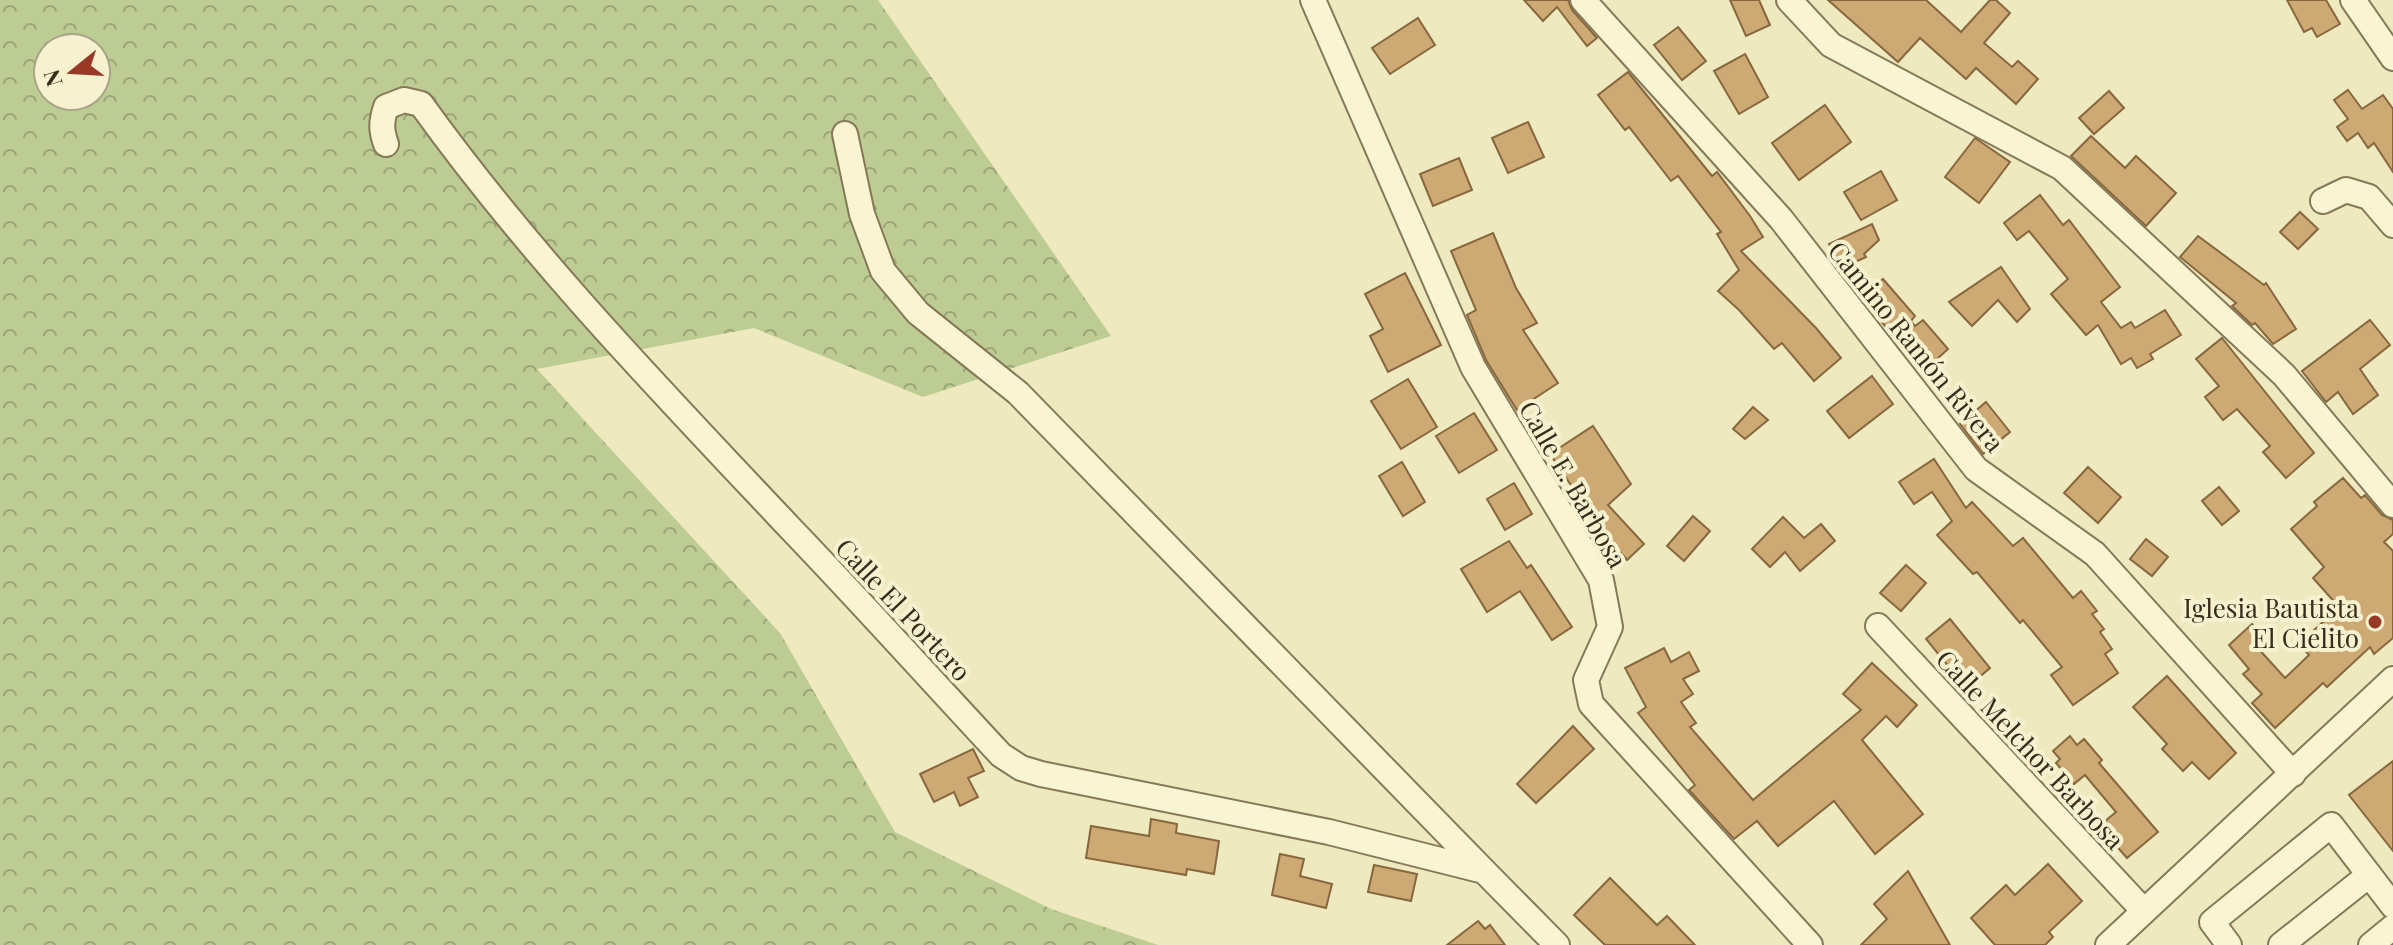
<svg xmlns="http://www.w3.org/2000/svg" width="2393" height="945" font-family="'Playfair Display',serif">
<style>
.forest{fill:url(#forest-crowns);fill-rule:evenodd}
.building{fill:#cda974;stroke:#87673d;stroke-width:2}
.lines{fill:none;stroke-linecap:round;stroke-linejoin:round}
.minor-casing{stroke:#877957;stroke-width:28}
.minor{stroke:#f9f4d2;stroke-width:24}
.poi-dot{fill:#973926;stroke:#f6f1cf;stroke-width:3}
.labels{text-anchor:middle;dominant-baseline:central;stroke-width:8;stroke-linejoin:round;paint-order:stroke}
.street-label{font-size:26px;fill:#362d1c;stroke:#f6f1cf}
.poi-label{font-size:26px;fill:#362d1c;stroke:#f6f1cf;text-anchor:end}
</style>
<defs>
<pattern id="forest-crowns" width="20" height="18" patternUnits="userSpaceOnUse" patternTransform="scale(2)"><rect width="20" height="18" fill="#bccc93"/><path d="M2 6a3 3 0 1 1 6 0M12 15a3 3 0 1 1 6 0" fill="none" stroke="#9aa677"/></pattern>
</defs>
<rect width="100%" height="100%" fill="#eee9bf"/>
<path class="forest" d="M 0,0 L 878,0 L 1111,336 L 923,397 L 754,328 L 537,369 L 780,633 L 895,832 L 1051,909 L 1158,945 L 0,945 ZM 48,48 L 96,48 L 96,96 L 48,96 Z"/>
<g class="building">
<path d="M 1524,0 L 1568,0 L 1572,10 L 1597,38 L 1587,46 L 1557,7 L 1543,21 Z"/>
<path d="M 1730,0 L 1759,0 L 1770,25 L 1746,36 Z"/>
<path d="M 1828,0 L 1926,0 L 1961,32 L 1990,0 L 1996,0 L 2010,13 L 1984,43 L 2012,67 L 2018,61 L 2038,79 L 2016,104 L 1976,68 L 1966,79 L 1920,38 L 1898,62 Z"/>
<path d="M 2287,0 L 2326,0 L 2340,24 L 2317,37 L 2312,28 L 2304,32 Z"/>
<path d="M 1418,18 L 1435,45 L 1390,74 L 1372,48 Z"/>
<path d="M 1678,27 L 1706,61 L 1682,80 L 1654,45 Z"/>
<path d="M 1745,54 L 1768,97 L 1739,114 L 1714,71 Z"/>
<path d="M 1628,72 L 1712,176 L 1717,172 L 1750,216 L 1763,237 L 1741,251 L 1816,328 L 1841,358 L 1814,381 L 1782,343 L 1774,349 L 1739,310 L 1718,291 L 1739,270 L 1717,234 L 1721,232 L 1678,176 L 1671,181 L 1629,127 L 1625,130 L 1598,95 Z"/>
<path d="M 2348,90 L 2362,109 L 2383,95 L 2393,109 L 2393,172 L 2374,143 L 2368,148 L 2358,133 L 2347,141 L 2337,127 L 2348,119 L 2334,100 Z"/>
<path d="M 2109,91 L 2124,108 L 2094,134 L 2079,118 Z"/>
<path d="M 1825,105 L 1851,142 L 1799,180 L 1772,143 Z"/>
<path d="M 1528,122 L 1544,157 L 1508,173 L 1492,138 Z"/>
<path d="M 2091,136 L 2125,168 L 2136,156 L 2176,193 L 2146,226 L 2071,156 Z"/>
<path d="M 1975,138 L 2010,162 L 1979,203 L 1945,177 Z"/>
<path d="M 1459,158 L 1472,190 L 1433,206 L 1420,174 Z"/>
<path d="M 1881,171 L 1897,200 L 1861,220 L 1844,192 Z"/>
<path d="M 2040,195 L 2063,225 L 2069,220 L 2120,287 L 2101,302 L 2121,328 L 2131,322 L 2135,328 L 2165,310 L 2181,335 L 2150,354 L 2153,359 L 2137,368 L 2131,358 L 2121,364 L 2098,325 L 2086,335 L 2051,294 L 2068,279 L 2029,231 L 2017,240 L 2004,223 Z"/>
<path d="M 2300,212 L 2318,229 L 2298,249 L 2280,232 Z"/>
<path d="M 1872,224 L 1879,240 L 1864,254 L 1866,257 L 1840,269 L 1829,244 Z"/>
<path d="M 1493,233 L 1516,288 L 1537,323 L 1523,330 L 1558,383 L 1517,410 L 1486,360 L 1467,315 L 1476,310 L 1451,251 Z"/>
<path d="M 2198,236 L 2264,285 L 2266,283 L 2296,329 L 2273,344 L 2255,323 L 2252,325 L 2232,306 L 2236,303 L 2180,257 Z"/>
<path d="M 2001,267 L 2030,309 L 2017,322 L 1998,300 L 1972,326 L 1949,302 Z"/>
<path d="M 1405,273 L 1441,345 L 1388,372 L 1370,336 L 1383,329 L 1365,294 Z"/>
<path d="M 1883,279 L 1915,316 L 1911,321 L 1915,326 L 1923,320 L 1948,349 L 1923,372 L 1862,298 Z"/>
<path d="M 2370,320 L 2390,345 L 2360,369 L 2378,395 L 2353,414 L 2338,392 L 2326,402 L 2302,371 Z"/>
<path d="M 2222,338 L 2314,453 L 2286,478 L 2263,452 L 2270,446 L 2237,409 L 2223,420 L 2205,397 L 2219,386 L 2196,359 Z"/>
<path d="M 1872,376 L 1893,404 L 1849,438 L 1827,411 Z"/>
<path d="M 1408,379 L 1437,427 L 1401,449 L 1371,401 Z"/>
<path d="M 1986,402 L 2010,432 L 1983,454 L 1960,424 Z"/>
<path d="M 1753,407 L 1768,420 L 1745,439 L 1733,429 Z"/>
<path d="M 1474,413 L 1497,450 L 1459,473 L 1436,436 Z"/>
<path d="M 1593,426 L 1631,484 L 1608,505 L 1644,544 L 1627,560 L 1580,506 L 1583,503 L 1550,454 Z"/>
<path d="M 1934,459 L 1966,508 L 1972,502 L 2013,546 L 2023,538 L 2073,598 L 2081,591 L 2097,611 L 2092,614 L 2104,629 L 2100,632 L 2112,649 L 2105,654 L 2118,673 L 2073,705 L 2051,675 L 2062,667 L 2023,620 L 2020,623 L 1977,572 L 1973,574 L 1937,535 L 1952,521 L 1932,492 L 1914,504 L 1899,482 Z"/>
<path d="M 1402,462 L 1425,502 L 1403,516 L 1379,476 Z"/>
<path d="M 2088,467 L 2121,497 L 2098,523 L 2064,493 Z"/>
<path d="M 2343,478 L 2361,498 L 2365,495 L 2382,515 L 2393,520 L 2393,534 L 2384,542 L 2393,551 L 2393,638 L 2374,654 L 2370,647 L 2327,687 L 2323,683 L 2275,728 L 2252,703 L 2262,694 L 2243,674 L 2249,669 L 2229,645 L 2252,624 L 2264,638 L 2256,646 L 2285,678 L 2309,655 L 2299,644 L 2339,607 L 2313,578 L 2324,567 L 2291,529 L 2317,506 L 2314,502 Z"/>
<path d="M 1514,483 L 1532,514 L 1505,530 L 1487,499 Z"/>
<path d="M 2219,487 L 2239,511 L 2222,525 L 2202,501 Z"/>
<path d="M 1693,516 L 1710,531 L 1684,561 L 1667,546 Z"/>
<path d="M 1783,517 L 1804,538 L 1821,524 L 1835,541 L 1800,571 L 1785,552 L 1770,567 L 1752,549 Z"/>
<path d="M 2146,539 L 2168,557 L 2152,576 L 2130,559 Z"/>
<path d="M 1509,541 L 1527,568 L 1531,565 L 1572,627 L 1552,640 L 1520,591 L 1487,612 L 1461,569 Z"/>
<path d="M 1906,565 L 1926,583 L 1901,611 L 1880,593 Z"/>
<path d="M 1950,619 L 1990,668 L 1966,688 L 1926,639 Z"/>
<path d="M 1664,648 L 1671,662 L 1689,652 L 1699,671 L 1683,679 L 1693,694 L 1681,702 L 1696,723 L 1690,727 L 1753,800 L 1861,710 L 1843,694 L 1872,663 L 1917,705 L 1897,727 L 1886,716 L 1862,740 L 1923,814 L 1875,854 L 1834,801 L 1778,846 L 1757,821 L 1734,839 L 1689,790 L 1695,785 L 1638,713 L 1646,707 L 1625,668 Z"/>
<path d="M 2167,676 L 2236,753 L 2209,779 L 2192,762 L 2183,771 L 2162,749 L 2167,744 L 2133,707 Z"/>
<path d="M 1573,726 L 1594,749 L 1536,803 L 1517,784 Z"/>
<path d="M 2070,736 L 2077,745 L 2084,739 L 2102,760 L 2099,763 L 2158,832 L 2127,858 L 2099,826 L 2116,812 L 2085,775 L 2074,784 L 2056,763 L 2060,759 L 2053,751 Z"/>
<path d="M 973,749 L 984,771 L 968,778 L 978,797 L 960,806 L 954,792 L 934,802 L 920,774 Z"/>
<path d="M 2393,761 L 2393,851 L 2349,795 Z"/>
<path d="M 1151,819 L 1177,824 L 1176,833 L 1219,841 L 1214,874 L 1187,869 L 1186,875 L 1086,858 L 1091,826 L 1149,836 Z"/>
<path d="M 1280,854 L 1304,859 L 1300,876 L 1332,884 L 1326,908 L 1272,895 Z"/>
<path d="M 2048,864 L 2082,901 L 2049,932 L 2053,937 L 2045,945 L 1995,945 L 1971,918 L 2006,885 L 2015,895 Z"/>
<path d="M 1374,865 L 1417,874 L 1411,901 L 1368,892 Z"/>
<path d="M 1908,871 L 1950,945 L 1861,945 L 1887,919 L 1874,904 Z"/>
<path d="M 1610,878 L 1657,925 L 1667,916 L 1695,945 L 1605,945 L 1574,915 Z"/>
<path d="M 1478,921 L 1485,929 L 1490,925 L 1505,945 L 1447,945 Z"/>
</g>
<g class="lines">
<g class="minor-casing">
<g id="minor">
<path d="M 1313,0 L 1473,367 L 1601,580 L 1610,627 L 1586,680 L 1591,704 L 1810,945"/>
<path d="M 1583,0 L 1781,219 L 1976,469 L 2095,554 L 2293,774"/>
<path d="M 1789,0 L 1831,45 L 2062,168 L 2284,375 L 2393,505"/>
<path d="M 2353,0 L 2393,58"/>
<path d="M 845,134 L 862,214 L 883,271 L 918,313 L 1018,393 L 1482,869"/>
<path d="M 386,144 C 381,130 381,122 386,107 L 404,100 L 421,104 C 531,257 662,392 791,529 C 862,603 931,680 1001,755 L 1021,768 L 1041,774 L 1329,832 L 1484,871 L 1557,945"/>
<path d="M 2323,201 L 2346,190 L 2369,197 L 2393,225"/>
<path d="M 1878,626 L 2143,910"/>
<path d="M 2108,945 L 2393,679"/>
<path d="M 2229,945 L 2212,922 L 2331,825 L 2393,906"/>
<path d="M 2281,945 L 2369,875"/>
<path d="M 2371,945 L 2393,927"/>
</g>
</g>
<use href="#minor" class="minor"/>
</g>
<circle class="poi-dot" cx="2375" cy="622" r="8"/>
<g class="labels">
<g class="street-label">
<text transform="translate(1917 346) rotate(51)">Camino Ramón Rivera</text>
<text transform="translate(1574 484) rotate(60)">Calle E. Barbosa</text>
<text transform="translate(904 609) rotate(47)">Calle El Portero</text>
<text transform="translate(2031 749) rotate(47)">Calle Melchor Barbosa</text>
</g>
<g class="poi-label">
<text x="2359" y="607">Iglesia Bautista<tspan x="2359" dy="30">El Cielito</tspan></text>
</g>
</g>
<g transform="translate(72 72) rotate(252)"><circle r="38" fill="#f6f1cf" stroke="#a9a387" stroke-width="2"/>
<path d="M0-6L14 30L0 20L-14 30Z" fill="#973926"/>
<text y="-12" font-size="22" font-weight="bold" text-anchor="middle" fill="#362d1c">N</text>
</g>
</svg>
